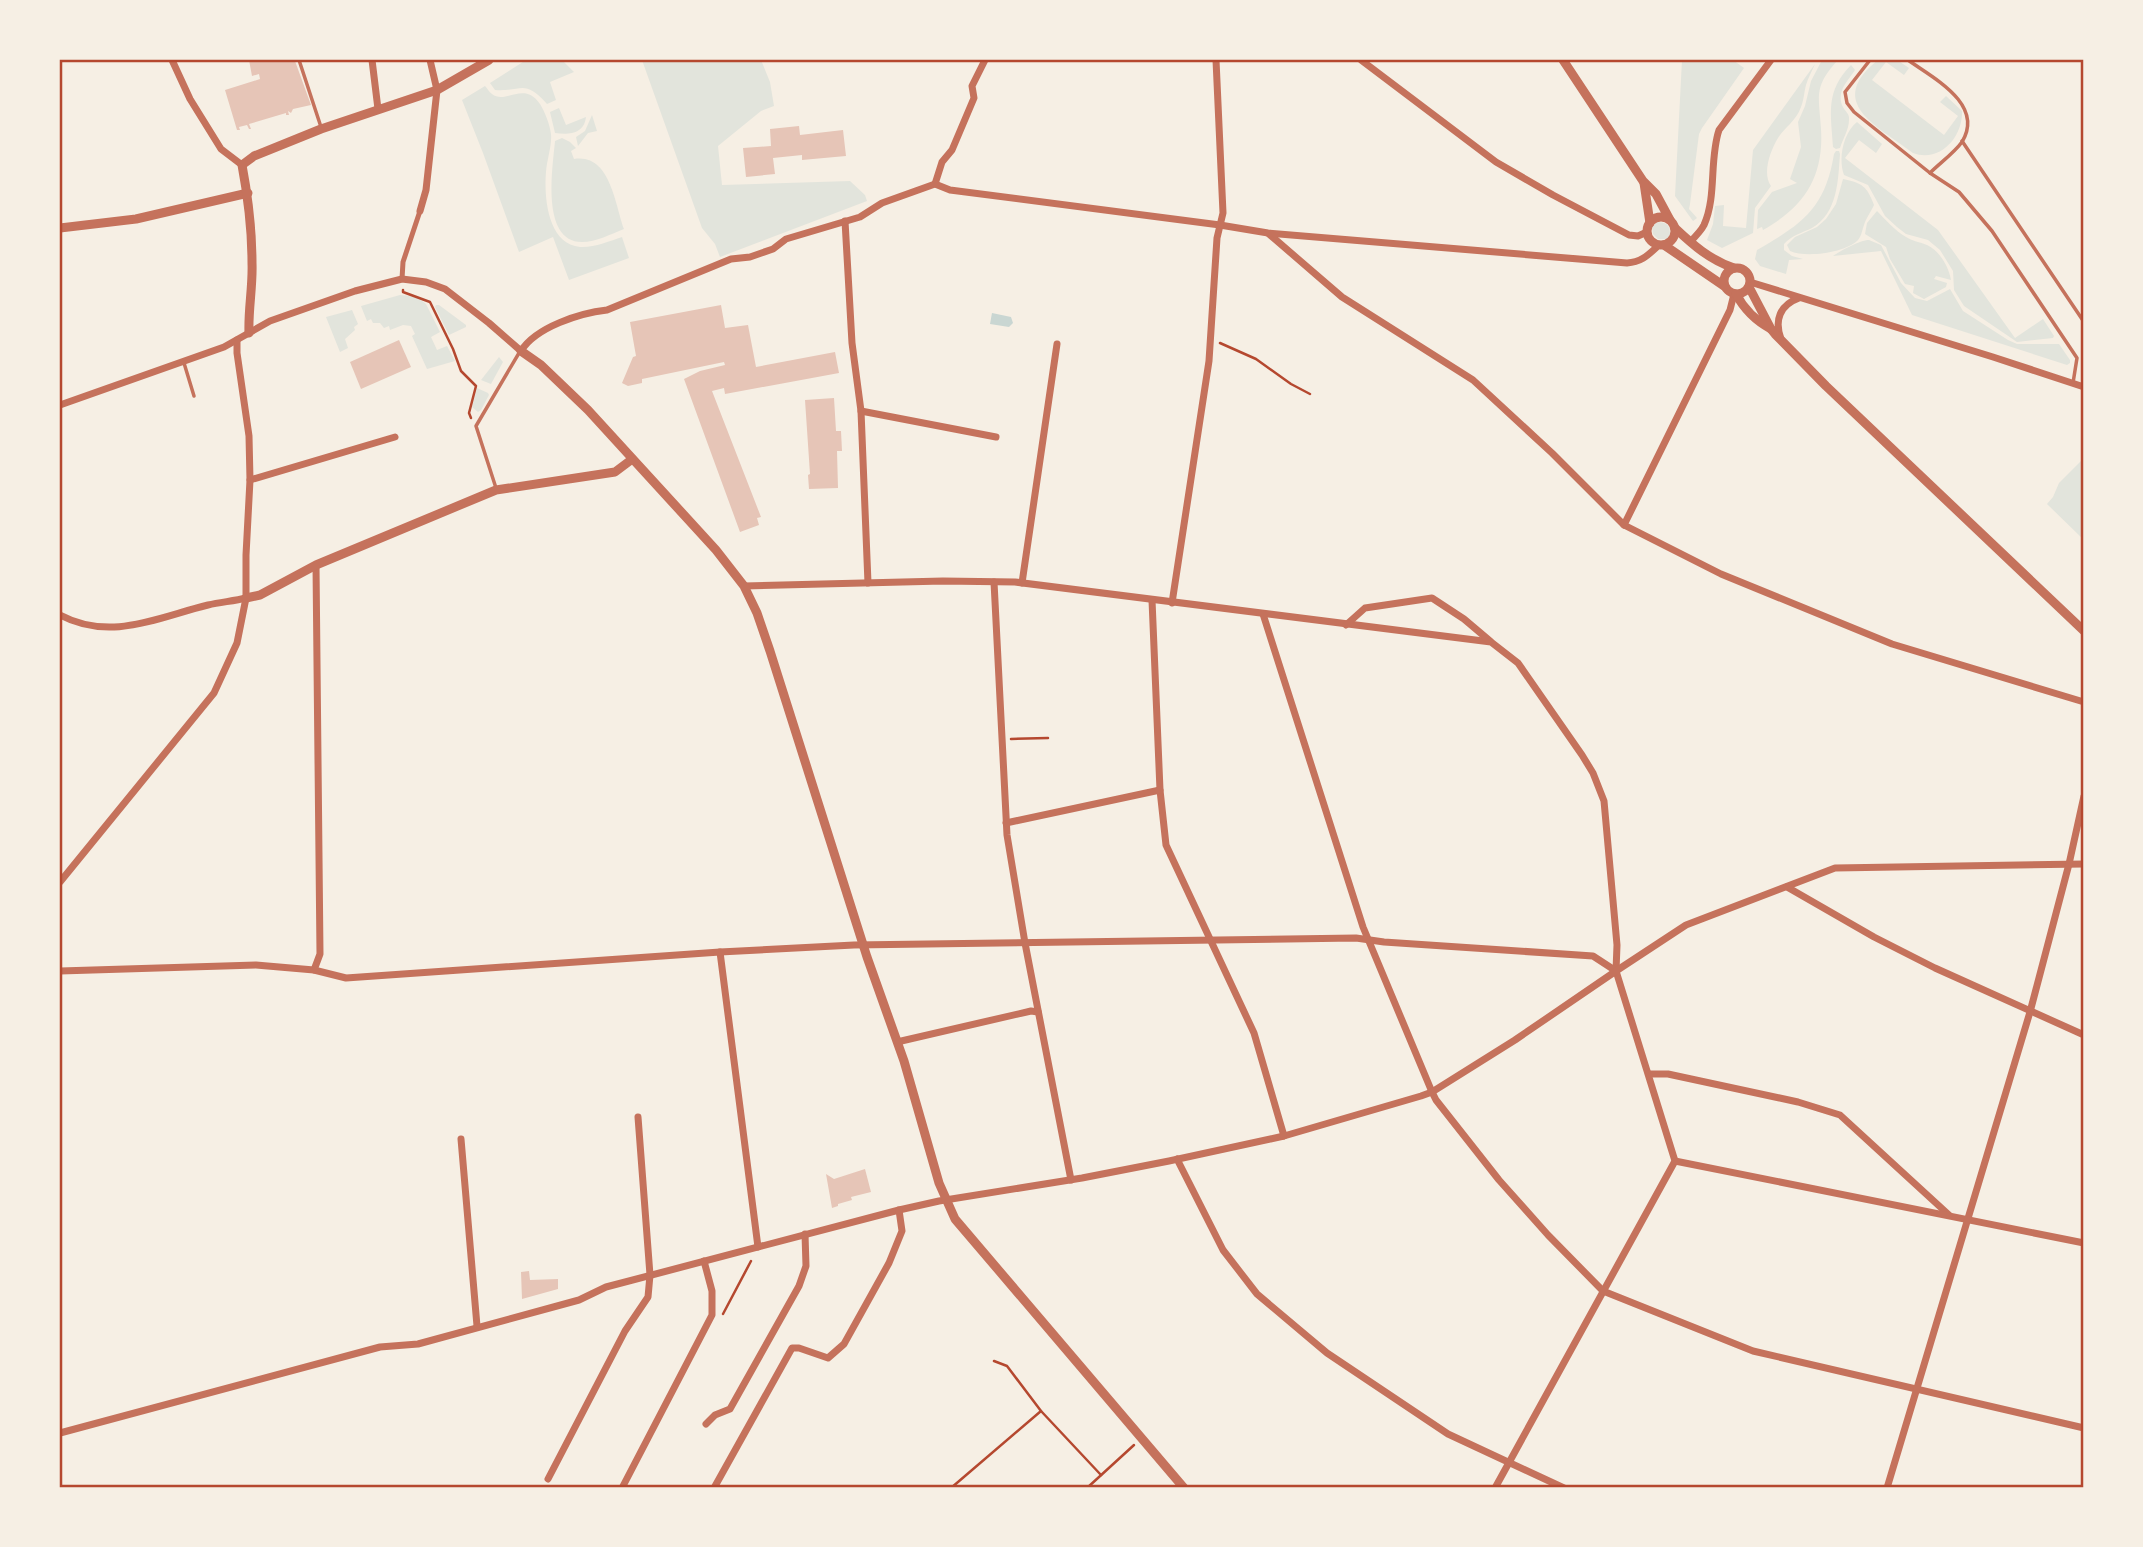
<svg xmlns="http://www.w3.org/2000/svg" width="2143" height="1547" font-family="Cabin,sans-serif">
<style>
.green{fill:#e2e4dc}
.water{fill:#c9d6d2}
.building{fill:#e6c5b7}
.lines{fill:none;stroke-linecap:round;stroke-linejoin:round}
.path{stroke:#b5482f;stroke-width:2.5}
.service{stroke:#c5725c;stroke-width:3.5}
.pedestrian{stroke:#c5725c;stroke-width:5}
.minor{stroke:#c5725c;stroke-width:7}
.tertiary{stroke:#c5725c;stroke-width:9}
.neatline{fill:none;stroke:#b5482f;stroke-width:2.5}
</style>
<rect width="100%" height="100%" fill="#f6efe4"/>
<g class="green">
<path d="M 526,60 L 562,60 L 574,72 L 550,82 L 556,100 L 547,104 C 524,78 522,92 495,90 L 490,83 Z"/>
<path d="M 642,60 L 761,60 L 770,82 L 774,106 L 761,111 L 718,146 L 722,185 L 850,181 L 865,195 L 867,201 L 720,257 L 715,244 L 702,228 Z"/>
<path d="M 1682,60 L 1733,60 L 1744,68 L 1702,128 L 1699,134 L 1690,204 L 1689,209 L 1697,218 L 1693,221 L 1675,196 Z"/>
<path d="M 1822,60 L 1838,60 C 1813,87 1819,96 1821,129 C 1824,177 1804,207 1763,230 L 1762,227 L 1757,229 L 1758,210 L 1772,192 L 1797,183 L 1790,179 L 1801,147 L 1798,122 L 1805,106 L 1811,81 Z"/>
<path d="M 1878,60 L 1897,60 L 1909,68 L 1904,75 L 1886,62 L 1872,80 L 1944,135 L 1958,116 L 1940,102 L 1946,96 L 1962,111 C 1963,137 1940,163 1913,153 C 1878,126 1824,103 1878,60 Z"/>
<path d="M 1815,64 C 1812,71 1808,78 1806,85 C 1804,92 1804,100 1801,107 C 1796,121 1785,127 1778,138 C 1770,151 1762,174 1771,186 L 1755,208 L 1753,233 L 1722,248 L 1707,240 L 1713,224 L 1715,206 L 1724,205 L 1723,226 L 1746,228 L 1753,150 Z"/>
<path d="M 1851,65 L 1855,70 C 1848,81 1837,90 1842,105 C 1844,111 1850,113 1849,120 C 1849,129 1843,139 1840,148 L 1836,149 L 1833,147 C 1831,112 1825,92 1851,65 Z"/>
<path d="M 485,86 C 487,88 489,92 492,94 C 506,105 524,80 540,104 C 545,112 550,125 551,134 C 552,146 547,159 546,172 C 544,196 547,244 580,247 C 593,248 610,241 622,237 L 629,258 L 569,280 L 553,237 L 519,252 L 483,153 L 462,100 Z"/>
<path d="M 559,108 L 566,125 L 586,117 C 584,134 569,135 555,133 L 550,112 Z"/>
<path d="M 592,115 L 597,131 L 588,133 L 578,146 L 576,137 L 585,131 Z"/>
<path d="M 1857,122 L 1882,144 L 1876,153 L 1859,140 L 1845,158 L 1938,230 L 2015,338 L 2043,319 L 2054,336 L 2053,338 L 2017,342 L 1964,306 L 1954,290 L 1953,271 L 1940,250 L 1928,240 L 1906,234 L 1897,227 L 1885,216 L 1868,185 L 1844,175 C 1838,159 1843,133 1857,122 Z"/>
<path d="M 562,138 L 570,142 L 576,148 L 571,151 L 574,159 C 610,153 615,204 624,229 C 611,234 596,242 582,242 C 540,242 553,165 555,141 Z"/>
<path d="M 1836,151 L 1839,151 L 1840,154 C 1838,180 1838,213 1812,228 C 1802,233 1792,235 1784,244 L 1784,250 L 1792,256 L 1803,259 L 1789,260 L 1786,274 L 1760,266 L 1755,259 L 1757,250 C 1802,224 1825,209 1834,154 Z"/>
<path d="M 1843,179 C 1862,183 1867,186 1874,205 C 1871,212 1866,218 1864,225 C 1862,230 1862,235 1858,240 C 1845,253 1806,258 1790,251 L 1787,245 L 1795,237 L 1817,227 L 1826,219 L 1836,204 Z"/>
<path d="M 1877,211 C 1886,220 1894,230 1906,237 C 1912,241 1920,242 1927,245 C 1939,250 1949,267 1951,280 L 1936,276 L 1934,279 L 1947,283 L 1946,287 L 1924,299 L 1913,293 L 1914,286 L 1905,284 L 1890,259 L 1886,247 L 1865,234 L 1867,223 Z"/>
<path d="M 1657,222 C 1667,222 1670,225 1670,235 L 1667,239 L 1658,239 L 1653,234 L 1652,227 Z"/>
<path d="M 1869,240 L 1881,245 L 1901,283 L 1915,298 L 1927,301 L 1950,289 L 1963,311 L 2008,340 L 2017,344 L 2059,344 L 2070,360 L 2070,363 L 2067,365 L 1912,315 L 1881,251 L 1833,256 C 1840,251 1860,240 1869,240 Z"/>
<path d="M 400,295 C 408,295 420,298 426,304 L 440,332 L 431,337 L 437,350 L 447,346 L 455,361 L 427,369 L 412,336 L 415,334 L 411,326 L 403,325 L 390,330 L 389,326 L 384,328 L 380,323 L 373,323 L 371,319 L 367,321 L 361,306 Z"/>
<path d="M 436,305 L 439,305 L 466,325 L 466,327 L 449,335 L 435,307 Z"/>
<path d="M 352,310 L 358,324 L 354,327 L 355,330 L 345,339 L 348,348 L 340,352 L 326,317 Z"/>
<path d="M 499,357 L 503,362 L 491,384 L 481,380 Z"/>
<path d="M 477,388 L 488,393 L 489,395 L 481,410 L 478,412 L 472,407 Z"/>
<path d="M 2083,459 L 2083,539 L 2047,504 L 2053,497 L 2059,483 Z"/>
</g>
<path class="water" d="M 992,313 L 1011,317 L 1013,323 L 1009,327 L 990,324 Z"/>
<g class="building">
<path d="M 249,60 L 292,60 L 293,62 L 295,61 L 311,105 L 293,109 L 291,113 L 288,111 L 289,115 L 286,115 L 286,113 L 249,124 L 251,129 L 249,129 L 247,125 L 239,127 L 240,130 L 237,130 L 225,90 L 260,79 L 259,74 L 252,76 Z"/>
<path d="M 799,126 L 800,135 L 843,130 L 846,156 L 802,160 L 802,155 L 773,158 L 775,174 L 746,177 L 743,148 L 771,146 L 770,129 Z"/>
<path d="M 721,305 L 725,328 L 748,325 L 756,367 L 835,352 L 839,373 L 725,394 L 724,388 L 712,391 L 761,517 L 757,518 L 759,525 L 740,532 L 684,379 L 700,371 L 725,365 L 724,362 L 642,379 L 642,383 L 628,386 L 622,383 L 633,357 L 636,356 L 630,322 Z"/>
<path d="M 399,340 L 411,367 L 361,389 L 350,362 Z"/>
<path d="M 834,398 L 836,431 L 841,431 L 842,451 L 837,451 L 838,488 L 809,489 L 808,475 L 810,474 L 805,400 Z"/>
<path d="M 865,1169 L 871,1192 L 851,1197 L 852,1200 L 838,1204 L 838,1206 L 832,1208 L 826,1174 L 834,1179 Z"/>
<path d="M 529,1271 L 530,1280 L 558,1279 L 558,1289 L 522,1299 L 521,1272 Z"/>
</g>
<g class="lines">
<g class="path">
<path d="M 403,290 L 403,292 L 430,302 L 453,349 L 461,371 L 476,386 L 469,413 L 471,418"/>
<path d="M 1220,343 L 1256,359 L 1291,384 L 1310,394"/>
<path d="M 1011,739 L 1048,738"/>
<path d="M 723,1314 L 751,1261"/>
<path d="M 994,1361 L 1007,1366 L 1041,1411 L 1101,1475"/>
<path d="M 951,1488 L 1041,1411"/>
<path d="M 1087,1488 L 1134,1445"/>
</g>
<g class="service">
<path d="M 299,60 L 321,127"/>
<path d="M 1870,60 L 1845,92 L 1847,103 L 1854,112 L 1930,173 L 1959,192 L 1992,231 L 2077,358 L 2073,383"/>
<path d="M 1908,60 C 1933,78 1985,104 1962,142 C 1954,153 1940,163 1930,173"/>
<path d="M 1962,141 L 2084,322"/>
<path d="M 184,363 L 194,396"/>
<path d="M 496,488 L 476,426 L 519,353"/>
</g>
<path class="pedestrian" d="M 402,279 L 403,262 L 420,211"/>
<g class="minor">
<path d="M 172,60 L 190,99 L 221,149 L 242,165"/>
<path d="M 372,60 L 378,109"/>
<path d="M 1361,60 L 1496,162 L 1553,195 L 1629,235 L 1638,236 L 1647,232"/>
<path d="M 935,184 L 942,162 L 952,150 L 974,98 L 972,86 L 985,60"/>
<path d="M 420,211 L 426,190 L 437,90 L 430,60"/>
<path d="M 845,221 L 852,343 L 861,411 L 868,583"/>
<path d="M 1269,234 L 1342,297 L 1473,380 L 1552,453 L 1624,525 L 1721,574 L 1892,644 L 2084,702"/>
<path d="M 1690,242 C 1695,237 1701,231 1704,225 C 1717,196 1709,160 1719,130 L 1771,60"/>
<path d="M 1750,282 L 1993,357 L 2084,387"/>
<path d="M 1781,339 C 1774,320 1780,305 1799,298"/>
<path d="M 60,405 L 224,347 L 270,321 L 355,291 L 402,279 L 426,282 L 445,289 L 489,323 L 521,351 C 536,327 580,313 607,310 L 731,259 L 750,257 L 773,249 L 786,239 L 860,217 L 882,203 L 935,184 L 950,190 L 1220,225 L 1268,233 L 1627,263 C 1642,262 1648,255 1659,245"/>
<path d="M 861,411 L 996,437"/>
<path d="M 250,480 L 395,437"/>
<path d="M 1624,525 L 1730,310 L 1734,294"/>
<path d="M 994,582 L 1007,835 L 1025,943 L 1071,1180"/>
<path d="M 1022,583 L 1057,344"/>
<path d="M 744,586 L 943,581 L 1015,582 L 1491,642 L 1518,663 L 1582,755 L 1593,773 L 1604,801 L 1617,945 L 1616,971 L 1675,1161 L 1495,1488"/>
<path d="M 1152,600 L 1160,790 L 1166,845 L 1254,1033 L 1284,1136"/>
<path d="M 1172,603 L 1209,361 L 1217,238 L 1223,213 L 1216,60"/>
<path d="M 1263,614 L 1363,927 L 1432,1092 L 1436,1100 L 1499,1180 L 1548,1235 L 1603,1291 L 1753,1351 L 2084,1428"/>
<path d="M 60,615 C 111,642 158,617 208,605 C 221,602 234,601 246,598"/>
<path d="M 1346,625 L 1365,608 L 1432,598 L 1464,619 L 1490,641"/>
<path d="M 1006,823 L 1160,790"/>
<path d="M 60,882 L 214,693 L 237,643 L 246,598 L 246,555 L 250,480 L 249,436 L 237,353 L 237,340"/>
<path d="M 1787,887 L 1874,937 L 1935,968 L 2084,1035"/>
<path d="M 720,952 L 758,1247"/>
<path d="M 314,970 L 320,954 L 316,565"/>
<path d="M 60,971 L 256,965 L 314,970 L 346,978 L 720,952 L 854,945 L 1356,938 L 1384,942 L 1593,956 L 1616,971"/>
<path d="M 897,1042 L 1031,1011 L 1038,1012"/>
<path d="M 1649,1074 L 1668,1074 L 1798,1102 L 1840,1115 L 1949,1215"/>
<path d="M 461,1139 L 477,1326"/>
<path d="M 1177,1159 L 1223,1250 L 1257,1294 L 1327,1353 L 1448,1434 L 1564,1488"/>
<path d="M 1675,1161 L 2084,1243"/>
<path d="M 706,1424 L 715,1415 L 730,1409 L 799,1286 L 806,1266 L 805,1234"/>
<path d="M 60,1433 L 380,1347 L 418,1344 L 579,1300 L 606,1287 L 899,1210 L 939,1201 L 1082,1178 L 1169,1161 L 1284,1136 L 1421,1096 L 1432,1092 L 1515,1040 L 1616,971 L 1686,925 L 1835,868 L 2084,864"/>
<path d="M 548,1479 L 625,1331 L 648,1297 L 650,1275 L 638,1117"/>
<path d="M 622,1488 L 712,1315 L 712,1291 L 704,1261"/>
<path d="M 714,1488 L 792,1348 L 799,1348 L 828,1358 L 844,1344 L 889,1263 L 902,1231 L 899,1210"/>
<path d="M 1887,1488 L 2030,1012 L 2069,864 L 2084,796"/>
</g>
<g class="tertiary">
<path d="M 1563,60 L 1643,181 L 1656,194 L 1670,220"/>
<path d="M 1644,183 L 1650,223"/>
<circle cx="1661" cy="231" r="14"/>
<path d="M 60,228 L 136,219 L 248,193"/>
<path d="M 1675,228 C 1693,245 1710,260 1734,268"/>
<path d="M 1664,245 L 1724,286"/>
<circle cx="1737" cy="281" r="13"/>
<path d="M 1749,287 L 1771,329 L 1775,334 L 1826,386 L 2084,631"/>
<path d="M 1736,294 C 1744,309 1756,321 1771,329"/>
<path d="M 249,333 C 248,310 253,286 252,263 C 252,230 248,197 242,165 L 254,156 L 321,129 L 437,90 L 489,60"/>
<path d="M 521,351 L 541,365 L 588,410 L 716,550 L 744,586 L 757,613 L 770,651 L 867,957 L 904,1061 L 939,1183 L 955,1219 L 1184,1488"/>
<path d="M 246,598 L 260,595 L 316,565 L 496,490 L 615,472 L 631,460"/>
</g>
</g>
<rect width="2143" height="1547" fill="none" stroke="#f6efe4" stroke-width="122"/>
<rect x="61" y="61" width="2021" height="1425" class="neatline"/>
</svg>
